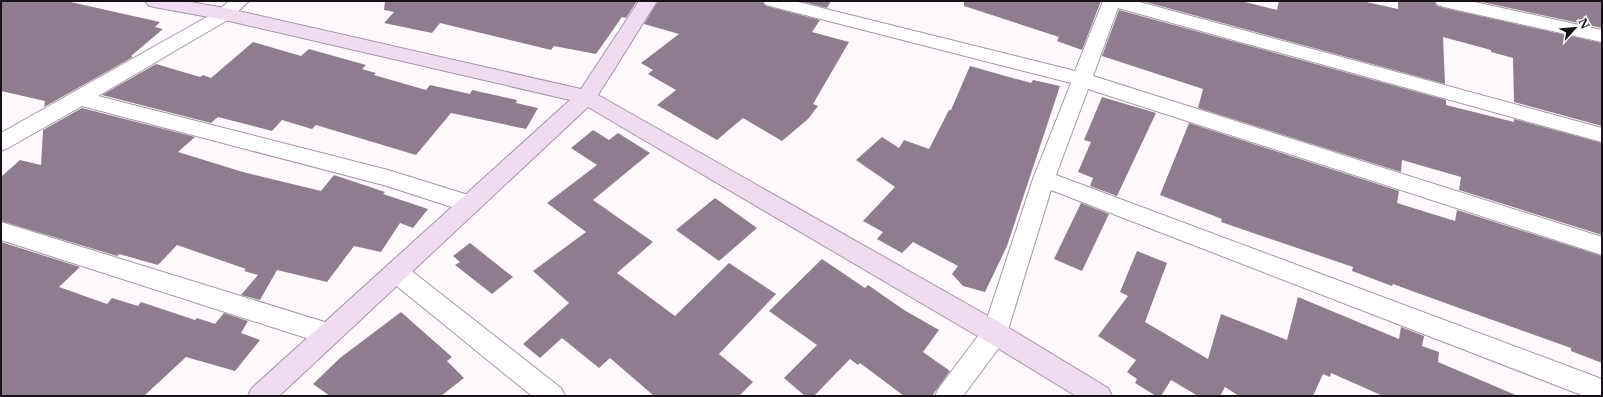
<svg xmlns="http://www.w3.org/2000/svg" width="1603" height="397" font-family="'Libre Baskerville',serif">
<style>
.building{fill:#8f7d8f}
.lines{fill:none;stroke-linecap:round;stroke-linejoin:round}
.street-casing{stroke:#a794a7;stroke-width:2}
.secondary-casing{stroke:#a794a7;stroke-width:2}
.street{fill:#fff;fill-rule:evenodd}
.secondary{fill:#f1dbf1;fill-rule:evenodd}
</style>
<rect width="100%" height="100%" fill="#fdf9fd"/>
<g class="building">
<path d="M 1,1 L 66,1 L 160,22 L 155,27 L 163,29 L 131,56 L 133,57 L 44,107 L 45,101 L 1,91 Z"/>
<path d="M 385,1 L 637,1 L 626,18 L 622,17 L 596,54 L 554,46 L 551,50 L 440,23 L 432,33 L 384,23 L 394,12 L 384,10 Z"/>
<path d="M 658,1 L 762,1 L 766,6 L 820,20 L 812,32 L 849,42 L 813,104 L 818,106 L 808,119 L 782,141 L 743,118 L 717,140 L 657,105 L 676,90 L 648,74 L 653,70 L 641,63 L 679,34 L 644,24 Z"/>
<path d="M 800,1 L 831,1 L 827,8 Z"/>
<path d="M 964,1 L 1101,1 L 1082,50 L 1057,41 L 1059,37 L 964,6 Z"/>
<path d="M 1142,1 L 1241,1 L 1277,10 L 1279,1 L 1362,1 L 1398,9 L 1398,1 L 1434,1 L 1437,6 L 1444,8 L 1602,43 L 1602,126 L 1514,102 L 1513,58 L 1491,52 L 1491,50 L 1443,37 L 1445,84 Z"/>
<path d="M 1477,1 L 1602,1 L 1602,28 Z"/>
<path d="M 1119,10 L 1446,100 L 1446,105 L 1514,122 L 1514,119 L 1602,143 L 1602,235 L 1459,190 L 1461,177 L 1402,160 L 1401,172 L 1198,108 L 1203,89 L 1102,56 Z"/>
<path d="M 253,42 L 301,56 L 309,49 L 366,65 L 362,69 L 376,73 L 374,75 L 426,90 L 430,85 L 470,94 L 472,90 L 517,100 L 516,103 L 538,108 L 526,129 L 451,113 L 416,155 L 316,125 L 312,129 L 282,120 L 272,131 L 218,117 L 211,123 L 102,95 L 156,64 L 200,77 L 203,75 L 211,78 Z"/>
<path d="M 970,66 L 1031,83 L 1033,80 L 1060,86 L 1007,246 L 985,292 L 963,286 L 952,274 L 958,266 L 913,242 L 902,253 L 877,239 L 883,232 L 863,221 L 895,187 L 856,160 L 882,137 L 899,148 L 904,140 L 929,149 L 949,110 L 951,110 Z"/>
<path d="M 1102,97 L 1156,113 L 1117,196 L 1090,186 L 1093,178 L 1078,172 L 1091,142 L 1084,140 Z"/>
<path d="M 82,108 L 195,137 L 178,152 L 243,172 L 321,191 L 334,175 L 385,192 L 383,194 L 428,209 L 413,228 L 400,223 L 381,252 L 354,246 L 327,282 L 277,270 L 260,300 L 241,295 L 258,275 L 244,271 L 246,269 L 177,245 L 158,265 L 119,254 L 117,256 L 1,221 L 1,177 L 20,160 L 41,165 L 43,130 Z"/>
<path d="M 1189,123 L 1399,191 L 1397,203 L 1455,221 L 1457,210 L 1602,256 L 1602,363 L 1571,351 L 1571,348 L 1423,295 L 1393,284 L 1392,286 L 1352,271 L 1353,267 L 1221,222 L 1222,219 L 1160,195 Z"/>
<path d="M 593,130 L 609,140 L 618,133 L 650,153 L 593,200 L 653,242 L 617,273 L 675,316 L 729,263 L 776,294 L 719,354 L 753,382 L 739,396 L 654,396 L 610,358 L 599,368 L 562,338 L 540,358 L 523,344 L 569,303 L 533,271 L 586,232 L 547,203 L 597,165 L 571,148 Z"/>
<path d="M 715,198 L 757,228 L 719,261 L 676,230 Z"/>
<path d="M 1081,203 L 1109,214 L 1082,271 L 1054,259 Z"/>
<path d="M 1,242 L 80,267 L 59,287 L 107,304 L 112,298 L 138,306 L 141,302 L 195,320 L 197,318 L 215,324 L 224,313 L 248,321 L 241,333 L 260,340 L 235,371 L 186,357 L 144,396 L 1,396 Z"/>
<path d="M 470,243 L 513,277 L 492,294 L 455,265 L 460,262 L 453,256 Z"/>
<path d="M 1137,251 L 1167,263 L 1145,322 L 1208,359 L 1221,314 L 1287,340 L 1298,297 L 1399,339 L 1401,327 L 1424,336 L 1422,346 L 1439,352 L 1438,362 L 1518,396 L 1383,396 L 1331,373 L 1330,377 L 1323,374 L 1313,396 L 1239,396 L 1225,387 L 1220,396 L 1198,396 L 1171,380 L 1161,396 L 1156,396 L 1135,383 L 1137,379 L 1127,372 L 1136,360 L 1098,336 L 1128,296 L 1120,292 Z"/>
<path d="M 822,259 L 865,288 L 868,285 L 904,310 L 939,330 L 923,352 L 950,371 L 932,396 L 904,396 L 860,363 L 858,365 L 850,359 L 814,396 L 805,396 L 784,378 L 817,345 L 769,311 Z"/>
<path d="M 401,312 L 452,357 L 447,361 L 464,378 L 441,396 L 330,396 L 313,384 L 340,358 Z"/>
</g>
<g class="lines">
<g class="street-casing">
<g id="street">
<path d="M 229,1 L 249,1 L 231,18 L 98,96 L 388,170 L 478,198 L 481,204 L 478,210 L 470,213 L 387,186 L 82,106 L 8,148 L 1,151 L 1,133 L 219,10 Z"/>
<path d="M 763,1 L 794,1 L 1075,71 L 1103,1 L 1136,1 L 1602,128 L 1602,142 L 1118,8 L 1093,76 L 1602,237 L 1602,255 L 1088,89 L 1056,175 L 1602,379 L 1602,396 L 1584,396 L 1051,190 L 1007,333 L 1004,341 L 963,396 L 935,396 L 939,388 L 984,328 L 1033,179 L 1071,83 L 766,5 Z"/>
<path d="M 1435,1 L 1470,1 L 1602,30 L 1602,42 L 1444,7 L 1438,5 Z"/>
<path d="M 1,222 L 328,323 L 337,326 L 340,334 L 337,342 L 328,345 L 1,240 Z"/>
<path d="M 396,262 L 404,265 L 561,388 L 565,396 L 532,396 L 388,279 L 384,272 L 388,265 Z"/>
</g>
</g>
<g class="secondary-casing">
<path id="secondary" d="M 145,1 L 185,1 L 225,8 L 581,89 L 639,1 L 657,1 L 598,95 L 1004,325 L 1108,388 L 1112,396 L 1076,396 L 986,341 L 588,107 L 279,396 L 248,396 L 252,388 L 570,100 L 225,20 L 154,7 L 148,5 Z"/>
</g>
<use href="#street" class="street"/>
<use href="#secondary" class="secondary"/>
</g>
<rect width="1603" height="397" fill="none" stroke="#171117" stroke-width="4"/>
<g transform="translate(1575 28) rotate(63)" stroke="#ffffff" stroke-width="3" paint-order="stroke">
<path d="M0-3L7 15L0 10L-7 15Z" fill="#171117"/>
<text y="-6" font-size="11" font-weight="bold" text-anchor="middle" fill="#171117">N</text>
</g>
</svg>
